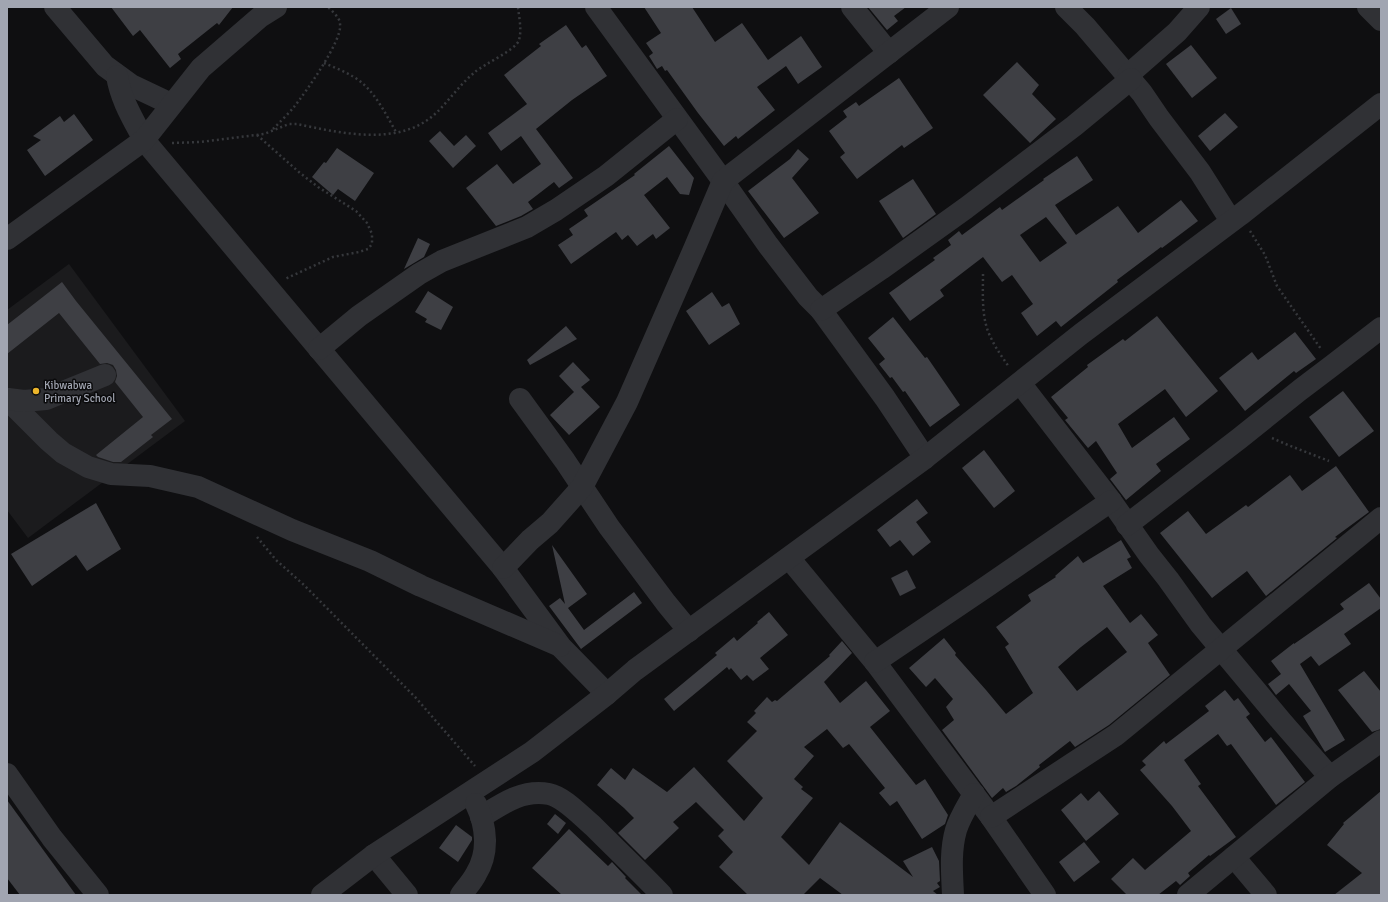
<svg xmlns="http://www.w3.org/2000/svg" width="1388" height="902" font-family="Signika,sans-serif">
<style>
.built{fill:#1b1b1d}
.building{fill:#3e3f44;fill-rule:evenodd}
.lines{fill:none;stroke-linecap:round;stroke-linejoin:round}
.path{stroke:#36383c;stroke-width:2.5;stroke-dasharray:2 3;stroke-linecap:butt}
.minor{stroke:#303135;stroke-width:22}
.poi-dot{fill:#ecb52b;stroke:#0a0a0b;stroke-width:1.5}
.labels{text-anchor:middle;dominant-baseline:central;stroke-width:3;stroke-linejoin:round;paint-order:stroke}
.poi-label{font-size:11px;fill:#a1a5b1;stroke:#0a0a0b;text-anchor:start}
</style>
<rect width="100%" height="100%" fill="#0f0f11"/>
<path class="built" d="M 69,264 L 185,421 L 28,538 L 7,510 L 7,310 Z"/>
<g class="building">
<path d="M 111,7 L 233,7 L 219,25 L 217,23 L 178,54 L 181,59 L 170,68 L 140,30 L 133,36 Z"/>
<path d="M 644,7 L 692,7 L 715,42 L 742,23 L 768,60 L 801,36 L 822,67 L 798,84 L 786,66 L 757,87 L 775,110 L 738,139 L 736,136 L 724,146 L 698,113 L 667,70 L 665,71 L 662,66 L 657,69 L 649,56 L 653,53 L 646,43 L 661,33 Z"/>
<path d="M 868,7 L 906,7 L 894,16 L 898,21 L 887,30 Z"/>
<path d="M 1231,8 L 1241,24 L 1226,34 L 1216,19 Z"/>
<path d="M 566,25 L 582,48 L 586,45 L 607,76 L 572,100 L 536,129 L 573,178 L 559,188 L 554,182 L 528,202 L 533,209 L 521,216 L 496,226 L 466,188 L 497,164 L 513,184 L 541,164 L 521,136 L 501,151 L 488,133 L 527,104 L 504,75 L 541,46 L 539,44 Z"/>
<path d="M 1191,45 L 1217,78 L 1192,98 L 1166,64 Z"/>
<path d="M 1017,62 L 1039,85 L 1032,94 L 1056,119 L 1030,143 L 983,95 Z"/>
<path d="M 899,78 L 933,128 L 904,148 L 902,145 L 857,179 L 840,157 L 845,153 L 829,131 L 847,117 L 843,111 L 856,102 L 859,106 Z"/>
<path d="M 1225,113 L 1238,127 L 1210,151 L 1198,136 Z"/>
<path d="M 74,114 L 93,140 L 45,176 L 27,150 L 41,140 L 33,136 L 60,116 L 64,122 Z"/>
<path d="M 440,131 L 454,146 L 466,135 L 476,146 L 453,168 L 429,141 Z"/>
<path d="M 669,146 L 694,178 L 689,195 L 680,194 L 667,177 L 644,195 L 670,228 L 656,239 L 653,234 L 637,246 L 628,235 L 622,240 L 616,232 L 571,264 L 558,245 L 573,235 L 569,229 L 588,216 L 584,210 L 635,175 L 634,174 Z"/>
<path d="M 337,148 L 374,173 L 355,201 L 338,189 L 333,195 L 312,177 L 324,162 L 326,163 Z"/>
<path d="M 798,149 L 809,159 L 792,178 L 819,213 L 784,238 L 748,191 L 790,159 Z"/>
<path d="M 1077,156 L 1093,180 L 1055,205 L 1076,235 L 1118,206 L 1138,233 L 1181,200 L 1198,221 L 1162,248 L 1161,247 L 1117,280 L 1118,282 L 1061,327 L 1056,321 L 1037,336 L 1021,313 L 1033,304 L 1012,275 L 1002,282 L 983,257 L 940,290 L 944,296 L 910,321 L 889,293 L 935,260 L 933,258 L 951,245 L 948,240 L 959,231 L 962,235 L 1000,207 L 1002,210 L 1044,180 L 1043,179 ZM 1046,217 L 1067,243 L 1040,262 L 1020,235 Z"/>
<path d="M 913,179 L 936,214 L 903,238 L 879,201 Z"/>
<path d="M 418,238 L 430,244 L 424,257 L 404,269 Z"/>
<path d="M 62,282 L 76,301 L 172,419 L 151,435 L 153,437 L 121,462 L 113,462 L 98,457 L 96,455 L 143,417 L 115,382 L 117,376 L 116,370 L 113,365 L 107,363 L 100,364 L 59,313 L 7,354 L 7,325 Z"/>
<path d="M 428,291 L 453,307 L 441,330 L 425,322 L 427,319 L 415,312 Z"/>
<path d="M 712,292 L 722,307 L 729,303 L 740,324 L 709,345 L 686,311 Z"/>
<path d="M 1157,316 L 1218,391 L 1186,417 L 1165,389 L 1118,424 L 1132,448 L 1174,417 L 1190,439 L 1156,464 L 1161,471 L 1126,500 L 1110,479 L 1117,473 L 1096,441 L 1088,448 L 1065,420 L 1068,418 L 1051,397 L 1088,367 L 1087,365 L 1123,339 L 1125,341 Z"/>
<path d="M 893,317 L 925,358 L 927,357 L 960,405 L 930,427 L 905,391 L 903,392 L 892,377 L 890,378 L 879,364 L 885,359 L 868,338 Z"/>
<path d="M 566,326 L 577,339 L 530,365 L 527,360 Z"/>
<path d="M 1295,332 L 1316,359 L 1296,373 L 1294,371 L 1245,411 L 1219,378 L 1252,352 L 1258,360 Z"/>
<path d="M 573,362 L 590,380 L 581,387 L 600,407 L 569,435 L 550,415 L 574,392 L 559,376 Z"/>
<path d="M 1343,391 L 1374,431 L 1339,457 L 1309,417 Z"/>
<path d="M 984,450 L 1015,491 L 994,508 L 962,468 Z"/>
<path d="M 1336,466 L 1369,512 L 1335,537 L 1337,538 L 1266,596 L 1247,571 L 1212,598 L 1160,533 L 1188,511 L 1206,534 L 1246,505 L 1248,507 L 1290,475 L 1302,491 Z"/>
<path d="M 917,499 L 928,513 L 916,522 L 931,542 L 913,556 L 900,540 L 890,547 L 877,530 Z"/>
<path d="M 96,503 L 121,549 L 87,571 L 76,555 L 32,586 L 11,554 Z"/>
<path d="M 1121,540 L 1131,557 L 1127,559 L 1132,568 L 1103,586 L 1130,623 L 1141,614 L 1158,635 L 1148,643 L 1170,675 L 1109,725 L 1075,747 L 1070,741 L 1039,765 L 1040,767 L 1016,786 L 1006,792 L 1003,788 L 992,798 L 942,730 L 954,720 L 946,707 L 953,699 L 935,678 L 926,687 L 909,668 L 944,638 L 956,653 L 955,655 L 986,690 L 1006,714 L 1033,693 L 1005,647 L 1009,644 L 996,627 L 1031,601 L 1028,595 L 1056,577 L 1055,576 L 1078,556 L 1083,563 ZM 1107,627 L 1127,652 L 1077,691 L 1058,667 L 1081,647 Z"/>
<path d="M 552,545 L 587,594 L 568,608 L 584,630 L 634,592 L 642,603 L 581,649 L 549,606 L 560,598 L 565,604 Z"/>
<path d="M 907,570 L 916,588 L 900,596 L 891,578 Z"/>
<path d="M 1369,583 L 1381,599 L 1381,608 L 1344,634 L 1351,644 L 1319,666 L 1311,656 L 1300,664 L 1345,740 L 1325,752 L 1303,716 L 1311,711 L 1289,684 L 1276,695 L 1268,684 L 1281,674 L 1271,661 L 1294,643 L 1294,644 L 1344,609 L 1340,604 Z"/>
<path d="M 769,612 L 788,635 L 760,658 L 769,669 L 753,681 L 747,675 L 741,680 L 731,668 L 729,670 L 727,667 L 674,711 L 664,699 L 717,655 L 715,653 L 734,637 L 737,641 L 758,623 L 757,622 Z"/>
<path d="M 842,641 L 852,653 L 824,682 L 840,703 L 866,681 L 890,711 L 870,727 L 916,785 L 925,779 L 948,815 L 945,824 L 922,839 L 897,801 L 890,806 L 879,793 L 885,788 L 849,744 L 843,748 L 827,729 L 804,747 L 814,756 L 794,779 L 803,787 L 801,789 L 813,798 L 781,837 L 809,865 L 840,822 L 913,877 L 903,861 L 932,847 L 939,861 L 940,881 L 937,883 L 940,887 L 933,891 L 938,895 L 843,895 L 820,878 L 803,895 L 748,895 L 719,867 L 733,852 L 718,836 L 724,830 L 696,802 L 673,822 L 679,828 L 645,860 L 618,833 L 634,818 L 624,808 L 597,785 L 611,768 L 625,780 L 633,768 L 667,792 L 694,767 L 744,821 L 763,798 L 727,761 L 757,731 L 747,722 L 756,713 L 754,711 L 767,697 L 772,702 L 775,700 L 777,701 L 830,656 L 829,655 Z"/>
<path d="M 1364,671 L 1381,692 L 1381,729 L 1372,732 L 1338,690 Z"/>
<path d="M 1225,690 L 1234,701 L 1238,698 L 1250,714 L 1246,717 L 1265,742 L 1271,737 L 1305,782 L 1276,805 L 1231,744 L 1227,746 L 1218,734 L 1184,760 L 1201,784 L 1198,786 L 1236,837 L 1210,856 L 1209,855 L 1188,873 L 1190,876 L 1180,885 L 1176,881 L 1158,895 L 1127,895 L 1111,879 L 1133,858 L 1145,870 L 1191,831 L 1172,806 L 1140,770 L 1146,765 L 1142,761 L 1164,741 L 1166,744 L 1209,711 L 1205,706 Z"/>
<path d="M 1099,791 L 1119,814 L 1086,841 L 1061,810 L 1081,793 L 1088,801 Z"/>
<path d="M 1381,791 L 1381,895 L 1334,895 L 1362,873 L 1327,845 L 1344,824 L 1343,823 Z"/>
<path d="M 7,800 L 76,895 L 20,895 L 7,878 Z"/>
<path d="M 555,814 L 566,823 L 558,834 L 547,824 Z"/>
<path d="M 456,825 L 472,837 L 472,840 L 458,862 L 439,848 Z"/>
<path d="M 569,829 L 608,866 L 612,862 L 626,877 L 625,878 L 642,895 L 562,895 L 532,868 Z"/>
<path d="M 1084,842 L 1100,862 L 1074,882 L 1059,862 Z"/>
</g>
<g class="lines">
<g class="path">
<path d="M 324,63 C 333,67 344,71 352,76 C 373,87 385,113 396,132"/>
<path d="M 273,129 C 280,122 288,114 294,107 C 305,93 343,40 340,24 C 340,18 333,12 328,7"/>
<path d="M 257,135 L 300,173 L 318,187 L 356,211 L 367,223 L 372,234 L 372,244 L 368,249 L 359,252 L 333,257 L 285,279"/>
<path d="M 172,143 L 200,142 L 264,134 L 289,124 L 297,124 C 340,133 399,147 435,114 C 449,101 460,84 475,72 C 484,64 516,50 519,40 C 522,30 519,17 518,7"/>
<path d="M 1250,231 L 1265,255 L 1277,286 L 1321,349"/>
<path d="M 983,274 C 983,295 981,319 991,338 C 996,349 1003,358 1009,367"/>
<path d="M 1272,438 L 1288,445 L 1329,461"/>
<path d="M 257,537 L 276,560 L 304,585 L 416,698 L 475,766"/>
</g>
<g class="minor">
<path d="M 55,7 L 105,66 L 131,85 L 171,104"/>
<path d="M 596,7 L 723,181 L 768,245 L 808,297 L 821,310 L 885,398 L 925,458"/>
<path d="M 852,7 L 889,53"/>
<path d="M 1066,7 L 1085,26 L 1142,93 L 1159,118 L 1200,172 L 1231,221"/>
<path d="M 1368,7 L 1381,20"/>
<path d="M 1128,75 L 1177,32 L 1199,7"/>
<path d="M 117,76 C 121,100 133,119 144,140 L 503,568 L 561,647 L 607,694"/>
<path d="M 7,239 L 144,140 L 201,68 L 260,17 L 276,7"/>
<path d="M 821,310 L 881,269 L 966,208 L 1074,126 L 1131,79"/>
<path d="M 319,349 L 359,316 L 419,274 L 442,261 L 527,227 L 556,210 L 606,176 L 677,119"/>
<path d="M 1020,383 L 1111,501 L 1149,555 L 1168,579 L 1201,625 L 1282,722 L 1330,777"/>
<path d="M 7,399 L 49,441 L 63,453 L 88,467 L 111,474 L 150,476 L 198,487 L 292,530 L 370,561 L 421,586 L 560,646"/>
<path d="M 8,399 L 24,401 L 46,399 L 105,375"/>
<path d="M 520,399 L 565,461 L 609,527 L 666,603 L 689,631"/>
<path d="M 1127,525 L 1240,438 L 1300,390 L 1333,365 L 1381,328"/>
<path d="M 789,558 L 875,662 L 991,817 L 1045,895"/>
<path d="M 503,568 L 530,540 L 550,523 L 582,487 L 627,402 L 695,247 L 723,181 L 948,7"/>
<path d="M 875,662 L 986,587 L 1111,501"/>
<path d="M 7,774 L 52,838 L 98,895"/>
<path d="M 481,817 C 502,804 522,789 549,794 C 564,797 581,816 593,826 C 616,849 640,872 662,895"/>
<path d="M 991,817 L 1116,735 L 1381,518"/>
<path d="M 374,855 L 407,895"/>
<path d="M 1234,857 L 1266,895"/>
<path d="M 322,895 L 374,855 L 532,752 L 607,694 L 635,670 L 925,458 L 1081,334 L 1240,215 L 1381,104"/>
<path d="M 461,895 C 466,888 472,882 476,874 C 489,853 487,827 476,804"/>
<path d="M 953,895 C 952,873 950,851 956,830 C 960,817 968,805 974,794"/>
<path d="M 1188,895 L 1330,777 L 1381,741"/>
</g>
</g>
<circle class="poi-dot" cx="36" cy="391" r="4"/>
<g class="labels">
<g class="poi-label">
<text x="44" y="385">Kibwabwa<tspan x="44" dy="13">Primary School</tspan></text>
</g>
</g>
<rect width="1388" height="902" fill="none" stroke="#a1a5b1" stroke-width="16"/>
</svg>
